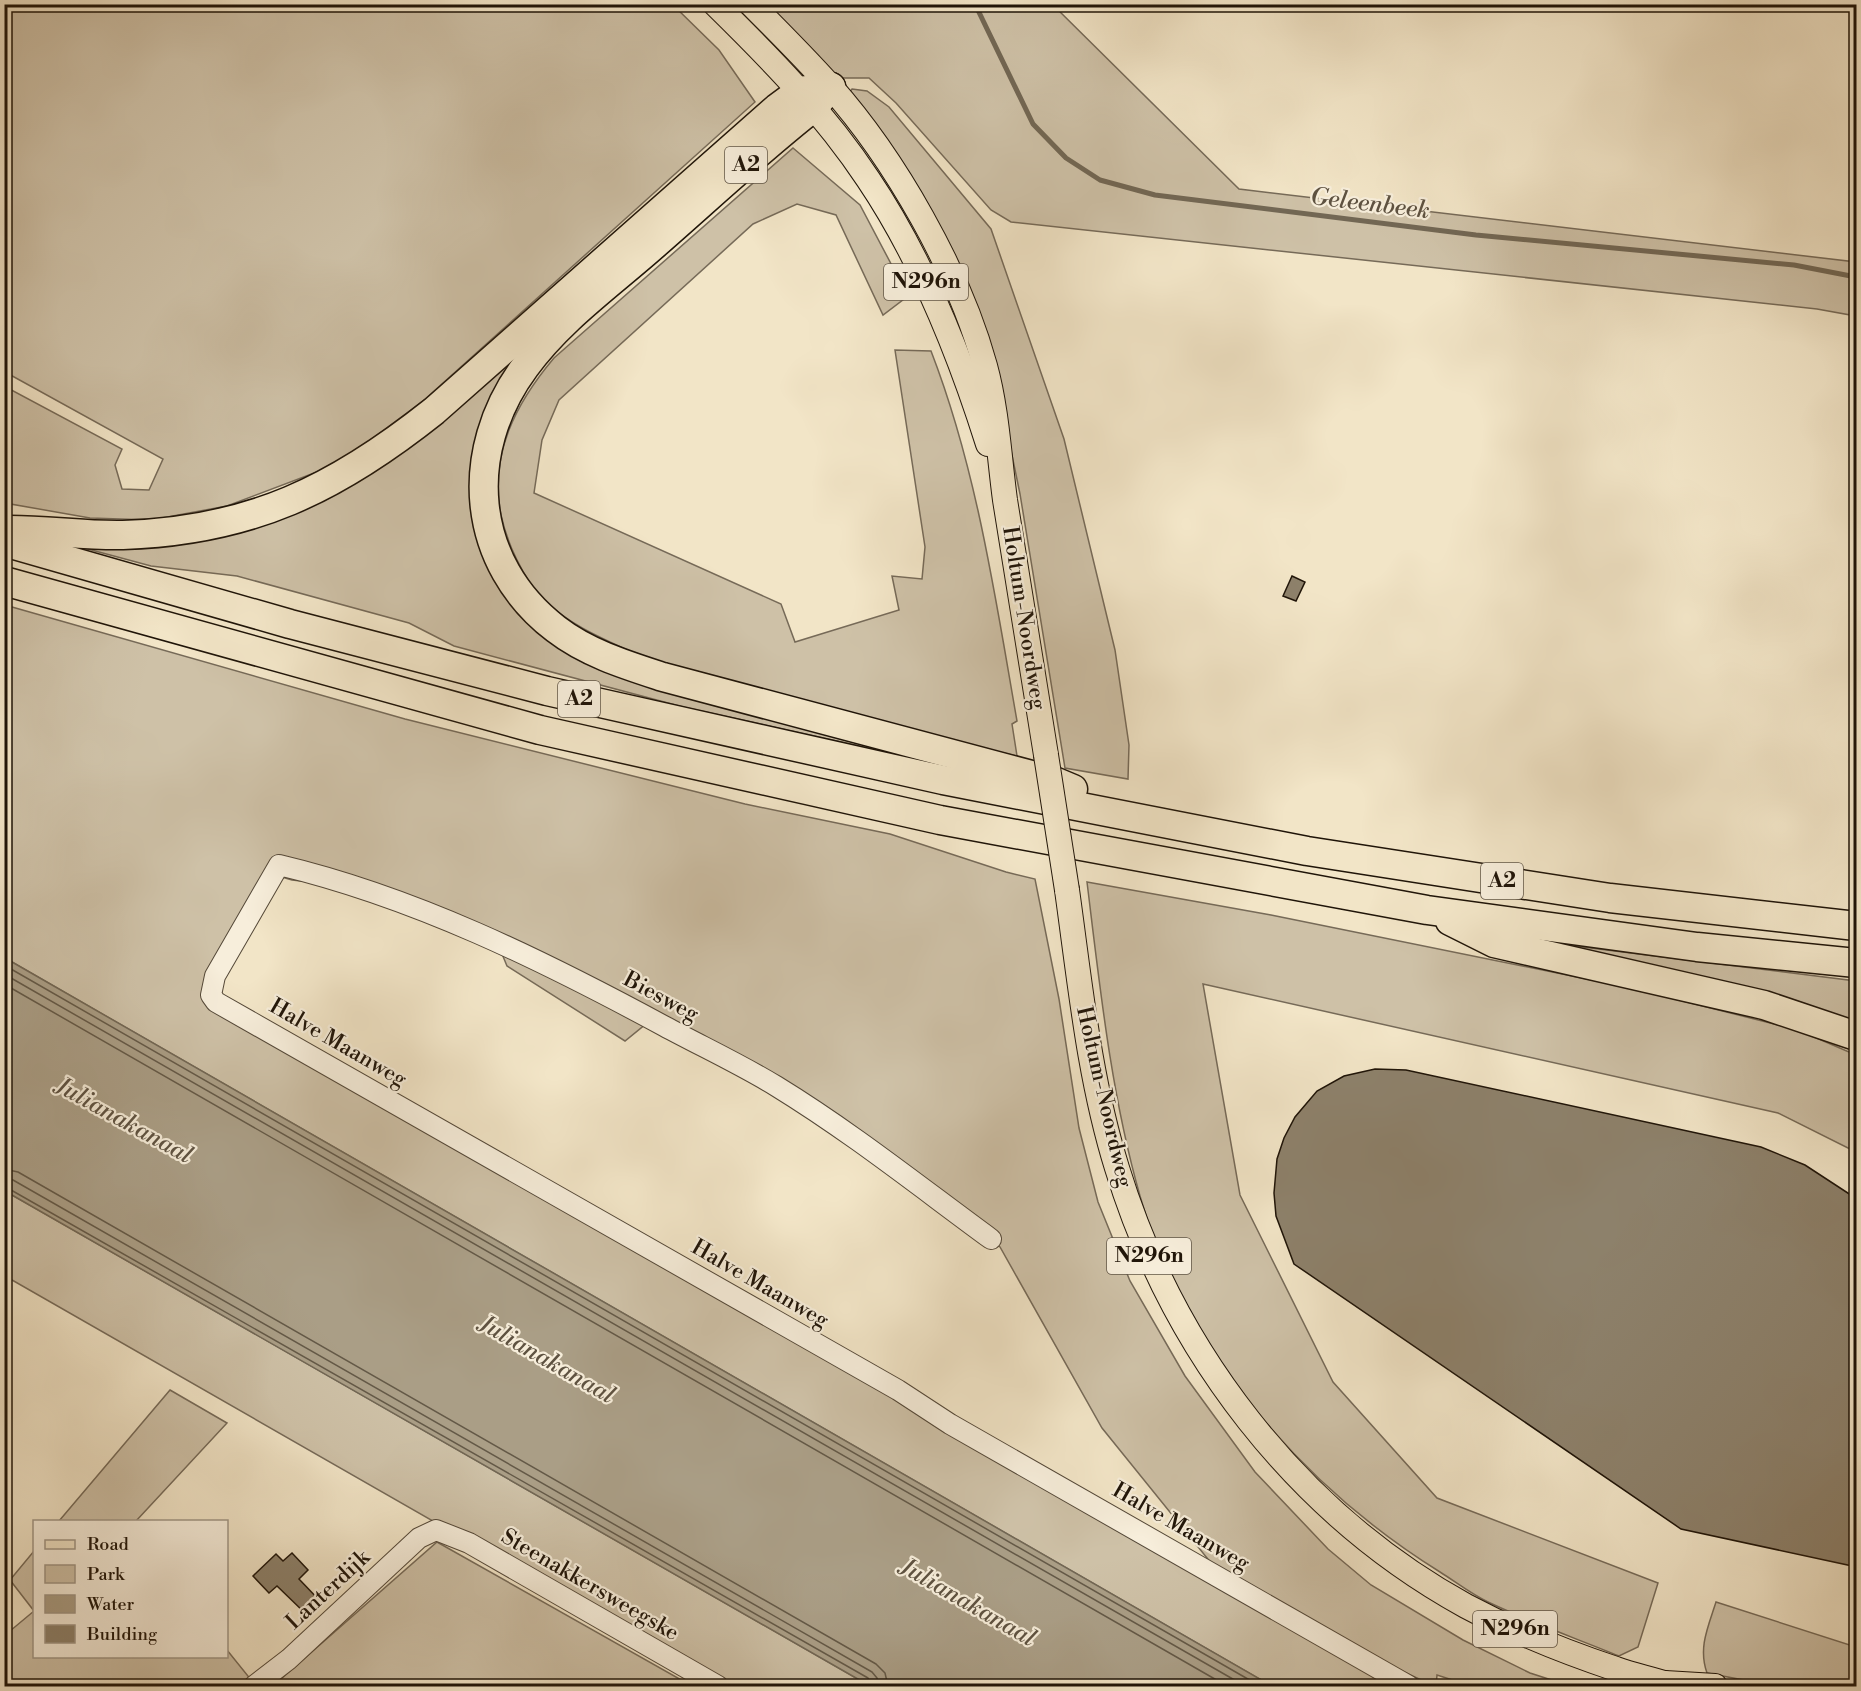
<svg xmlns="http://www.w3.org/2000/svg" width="1861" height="1691" font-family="'Libre Bodoni',serif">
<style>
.green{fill:#cec1a7;stroke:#766a58;stroke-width:1.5;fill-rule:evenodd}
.water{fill:#aa9e86;stroke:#726754;stroke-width:1.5}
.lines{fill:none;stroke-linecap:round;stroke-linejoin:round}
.shore{stroke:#645947;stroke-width:1.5}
.stream{stroke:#726754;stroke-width:5}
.building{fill:#8d816b;stroke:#1f1408;stroke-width:1.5}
.minor-casing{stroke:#544838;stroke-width:22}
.major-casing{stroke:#1f1408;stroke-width:26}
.highway-casing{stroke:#1f1408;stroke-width:31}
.minor{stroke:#f7eedb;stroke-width:20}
.major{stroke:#f2e5c7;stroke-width:24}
.highway{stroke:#f2e5c7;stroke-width:28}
.major-bridge-casing{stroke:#1f1408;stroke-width:26;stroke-linecap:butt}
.major-bridge{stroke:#f2e5c7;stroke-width:24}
.labels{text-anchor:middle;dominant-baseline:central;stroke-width:4.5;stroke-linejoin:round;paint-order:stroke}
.shield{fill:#f7eedb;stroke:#605547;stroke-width:1.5}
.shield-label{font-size:21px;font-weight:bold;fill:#1f1408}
.street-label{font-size:22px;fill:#1f1408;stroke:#f7eedb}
.water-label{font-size:24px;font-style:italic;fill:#5e5241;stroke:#f7eedb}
</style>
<rect width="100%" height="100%" fill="#f2e5c7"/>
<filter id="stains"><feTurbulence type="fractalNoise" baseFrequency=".00333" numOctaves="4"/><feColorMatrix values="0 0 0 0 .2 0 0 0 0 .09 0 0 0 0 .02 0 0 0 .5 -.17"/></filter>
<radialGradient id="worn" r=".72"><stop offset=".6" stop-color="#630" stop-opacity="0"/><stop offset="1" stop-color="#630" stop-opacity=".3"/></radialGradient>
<g class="green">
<path d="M 5,5 L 673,5 L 719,50 L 755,102 L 423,401 L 338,464 L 227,506 L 151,520 L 90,518 L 5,503 L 4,386 L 122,449 L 115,465 L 122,489 L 149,490 L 163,459 L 5,372 Z"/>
<path d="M 765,5 L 1053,5 L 1239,189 L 1856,262 L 1856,316 L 1817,309 L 1011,222 L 991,210 L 896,103 L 869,78 L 840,78 L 833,73 Z"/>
<path d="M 852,89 L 867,91 L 889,107 L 991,229 L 1064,439 L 1115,650 L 1129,745 L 1128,779 L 1065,768 L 1020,494 L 992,358 L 848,94 Z"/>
<path d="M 793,148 L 860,205 L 908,296 L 883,315 L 836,215 L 797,204 L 753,224 L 559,400 L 542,440 L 534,493 L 781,604 L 795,642 L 899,610 L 892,576 L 922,579 L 925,547 L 895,350 L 931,351 C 977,470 995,596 1017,721 L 1012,724 L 1017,756 C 944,740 872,724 800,707 C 770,700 736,696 707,685 C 682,676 657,663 632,652 C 601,638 568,624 543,599 C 523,578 507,543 501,515 C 489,454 516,403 554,358 Z"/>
<path d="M 566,317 L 478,463 L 535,621 L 923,760 L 683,707 L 454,646 L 409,623 L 237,576 L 151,566 L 58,541 L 245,524 Z"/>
<path d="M 5,605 L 405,719 L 745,804 L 890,834 L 1006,872 L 1035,879 L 1059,999 L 1079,1128 L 1098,1202 L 1130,1281 L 1185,1376 L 1255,1472 L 1328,1549 L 1371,1585 L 1463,1640 L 1530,1673 L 1570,1686 L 1471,1686 L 1437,1675 L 1436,1686 L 1434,1686 L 1398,1669 L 1396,1686 L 1272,1686 L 5,958 ZM 275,875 L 292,880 L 328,884 L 500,949 L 507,966 L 625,1041 L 646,1024 L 794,1101 L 1000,1247 L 1102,1428 L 1224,1579 L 209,1000 Z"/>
<path d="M 1087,882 L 1271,915 L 1631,988 L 1798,1030 L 1856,1055 L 1856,1152 L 1778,1113 L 1203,984 L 1240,1195 L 1333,1382 L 1437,1498 L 1658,1583 L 1638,1647 L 1619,1656 C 1575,1638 1530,1622 1488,1602 C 1471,1594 1456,1582 1440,1572 C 1305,1488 1185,1352 1140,1196 C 1111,1094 1100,988 1087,882 Z"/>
<path d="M 1511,938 L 1856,981 L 1856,1026 Z"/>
<path d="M 5,1191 L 870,1686 L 721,1686 L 5,1276 Z"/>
<path d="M 170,1390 L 227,1423 L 136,1521 L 59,1521 Z"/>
<path d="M 437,1542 L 692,1686 L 273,1686 Z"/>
<path d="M 34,1551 L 34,1656 L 226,1656 L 227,1650 L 252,1681 L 245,1686 L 5,1686 L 4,1636 L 34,1611 L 10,1580 Z"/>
<path d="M 1716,1602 L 1856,1647 L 1856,1686 L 1775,1686 L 1707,1673 C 1698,1648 1708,1627 1716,1602 Z"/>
</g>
<path class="water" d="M 5,958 L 1272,1686 L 870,1686 L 5,1191 Z"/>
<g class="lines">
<g class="shore">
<path d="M 4,965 L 1260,1686"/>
<path d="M 4,974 L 1245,1686"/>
<path d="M 4,984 L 1227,1686"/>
<path d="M 4,1169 L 18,1172 L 876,1664 L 885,1673 L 888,1686"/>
<path d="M 4,1178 L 13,1180 L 872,1672 L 877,1678 L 879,1686"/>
<path d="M 4,1186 L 868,1678 L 872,1686"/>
</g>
<path class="stream" d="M 975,4 L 1033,124 L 1066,158 L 1100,180 L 1155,195 L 1476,235 L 1794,265 L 1856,277"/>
</g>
<g class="building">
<path d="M 1292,576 L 1305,582 L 1296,601 L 1283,596 Z"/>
<path d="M 1375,1069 L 1406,1070 L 1761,1147 L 1805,1165 L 1857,1199 L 1857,1567 L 1681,1529 L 1294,1264 L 1276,1216 L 1274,1193 L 1277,1159 L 1284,1138 L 1295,1117 L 1317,1091 L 1344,1076 Z"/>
<path d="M 292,1553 L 308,1570 L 299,1579 L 320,1601 L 306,1614 L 277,1586 L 269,1593 L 253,1576 L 276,1554 L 283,1561 Z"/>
</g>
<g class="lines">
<g class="minor-casing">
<g id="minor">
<path d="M 991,1239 C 920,1187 851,1132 776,1086 C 740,1064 701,1046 664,1026 C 542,960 414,897 279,865 L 215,976 L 211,995 L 216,1002 L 898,1390 L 950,1424 L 1409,1686"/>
<path d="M 254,1686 L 289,1659 L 419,1538 L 436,1530 L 469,1543 L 718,1686"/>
</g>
</g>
<g class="major-casing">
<g id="major">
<path d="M 715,4 C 771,59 825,114 868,179 C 922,259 959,352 988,444"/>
<path d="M 751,4 C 778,31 805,58 830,86 C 895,159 959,271 985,366 C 997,410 999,455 1005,500 C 1018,585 1033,670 1046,755"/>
<path d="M 1067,890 C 1080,983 1089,1078 1117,1168 C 1173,1351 1297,1513 1466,1606 C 1513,1631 1565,1652 1616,1669 C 1635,1676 1654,1679 1673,1686"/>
<path d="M 1665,1683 L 1715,1686"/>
</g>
</g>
<g class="highway-casing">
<g id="highway">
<path d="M 831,87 L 814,107 C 759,150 707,199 653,246 C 610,284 559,320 525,367 C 462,452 470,563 556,629 C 587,653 626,665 663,677 L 1054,781 L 1073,789"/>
<path d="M 4,530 C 44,529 83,536 123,535 C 251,531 336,489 434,411 L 777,108 L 800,91 L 831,87"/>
<path d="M 4,542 L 290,624 L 547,691 L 943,780 L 1307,851 L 1610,898 L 1856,926"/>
<path d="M 4,581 L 540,730 L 940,820 L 1427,910 L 1697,947 L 1856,963"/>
<path d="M 1450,921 L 1494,943 L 1764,1005 L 1856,1036"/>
</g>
</g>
<use href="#minor" class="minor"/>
<use href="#major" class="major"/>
<use href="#highway" class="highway"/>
<g class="major-bridge-casing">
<path id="major-bridge" d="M 1046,755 L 1067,890"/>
</g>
<use href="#major-bridge" class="major-bridge"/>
</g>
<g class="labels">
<g class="shield">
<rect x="725" y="147" width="42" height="36" rx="4.5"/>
<rect x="884" y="264" width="84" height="36" rx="4.5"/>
<rect x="558" y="681" width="42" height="36" rx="4.5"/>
<rect x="1481" y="863" width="42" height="36" rx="4.5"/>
<rect x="1107" y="1238" width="84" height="36" rx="4.5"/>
<rect x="1473" y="1611" width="84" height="36" rx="4.5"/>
</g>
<g class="shield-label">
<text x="746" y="165">A2</text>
<text x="926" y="282">N296n</text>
<text x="579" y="699">A2</text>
<text x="1502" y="881">A2</text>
<text x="1149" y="1256">N296n</text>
<text x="1515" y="1629">N296n</text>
</g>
<g class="street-label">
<text transform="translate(1024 618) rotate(81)">Holtum-Noordweg</text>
<text transform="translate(661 997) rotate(28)">Biesweg</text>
<text transform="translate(338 1043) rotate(30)">Halve Maanweg</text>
<text transform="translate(1104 1097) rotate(77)">Holtum-Noordweg</text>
<text transform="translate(760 1284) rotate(30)">Halve Maanweg</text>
<text transform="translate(1181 1527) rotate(30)">Halve Maanweg</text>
<text transform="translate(590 1585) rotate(30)">Steenakkersweegske</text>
<text transform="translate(328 1590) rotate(-43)">Lanterdijk</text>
</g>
<g class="water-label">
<text transform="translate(1370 204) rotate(7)">Geleenbeek</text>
<text transform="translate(124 1121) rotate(29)">Julianakanaal</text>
<text transform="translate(547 1360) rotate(30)">Julianakanaal</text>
<text transform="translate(968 1603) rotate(30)">Julianakanaal</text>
</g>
</g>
<rect width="1861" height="1691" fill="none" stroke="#f2e5c7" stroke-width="24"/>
<rect x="6" y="6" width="1849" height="1679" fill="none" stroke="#1f1408" stroke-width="3"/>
<rect x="12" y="12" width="1837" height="1667" fill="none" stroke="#1f1408" stroke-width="1.5"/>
<rect x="33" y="1520" width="195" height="138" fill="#f7eedb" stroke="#a19787" stroke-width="1.5"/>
<rect x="45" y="1540" width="30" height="9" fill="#f2e5c7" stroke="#a19787" stroke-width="1.5"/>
<text x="87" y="1550" font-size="18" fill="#1f1408">Road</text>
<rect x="45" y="1565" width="30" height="18" fill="#cec1a7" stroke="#a19787" stroke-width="1.5"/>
<text x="87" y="1580" font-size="18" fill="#1f1408">Park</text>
<rect x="45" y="1595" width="30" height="18" fill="#aa9e86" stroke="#a19787" stroke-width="1.5"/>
<text x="87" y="1610" font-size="18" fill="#1f1408">Water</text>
<rect x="45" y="1625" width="30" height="18" fill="#8d816b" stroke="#a19787" stroke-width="1.5"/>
<text x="87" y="1640" font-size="18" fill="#1f1408">Building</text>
<rect width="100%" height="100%" filter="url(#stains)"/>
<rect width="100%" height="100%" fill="url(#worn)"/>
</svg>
